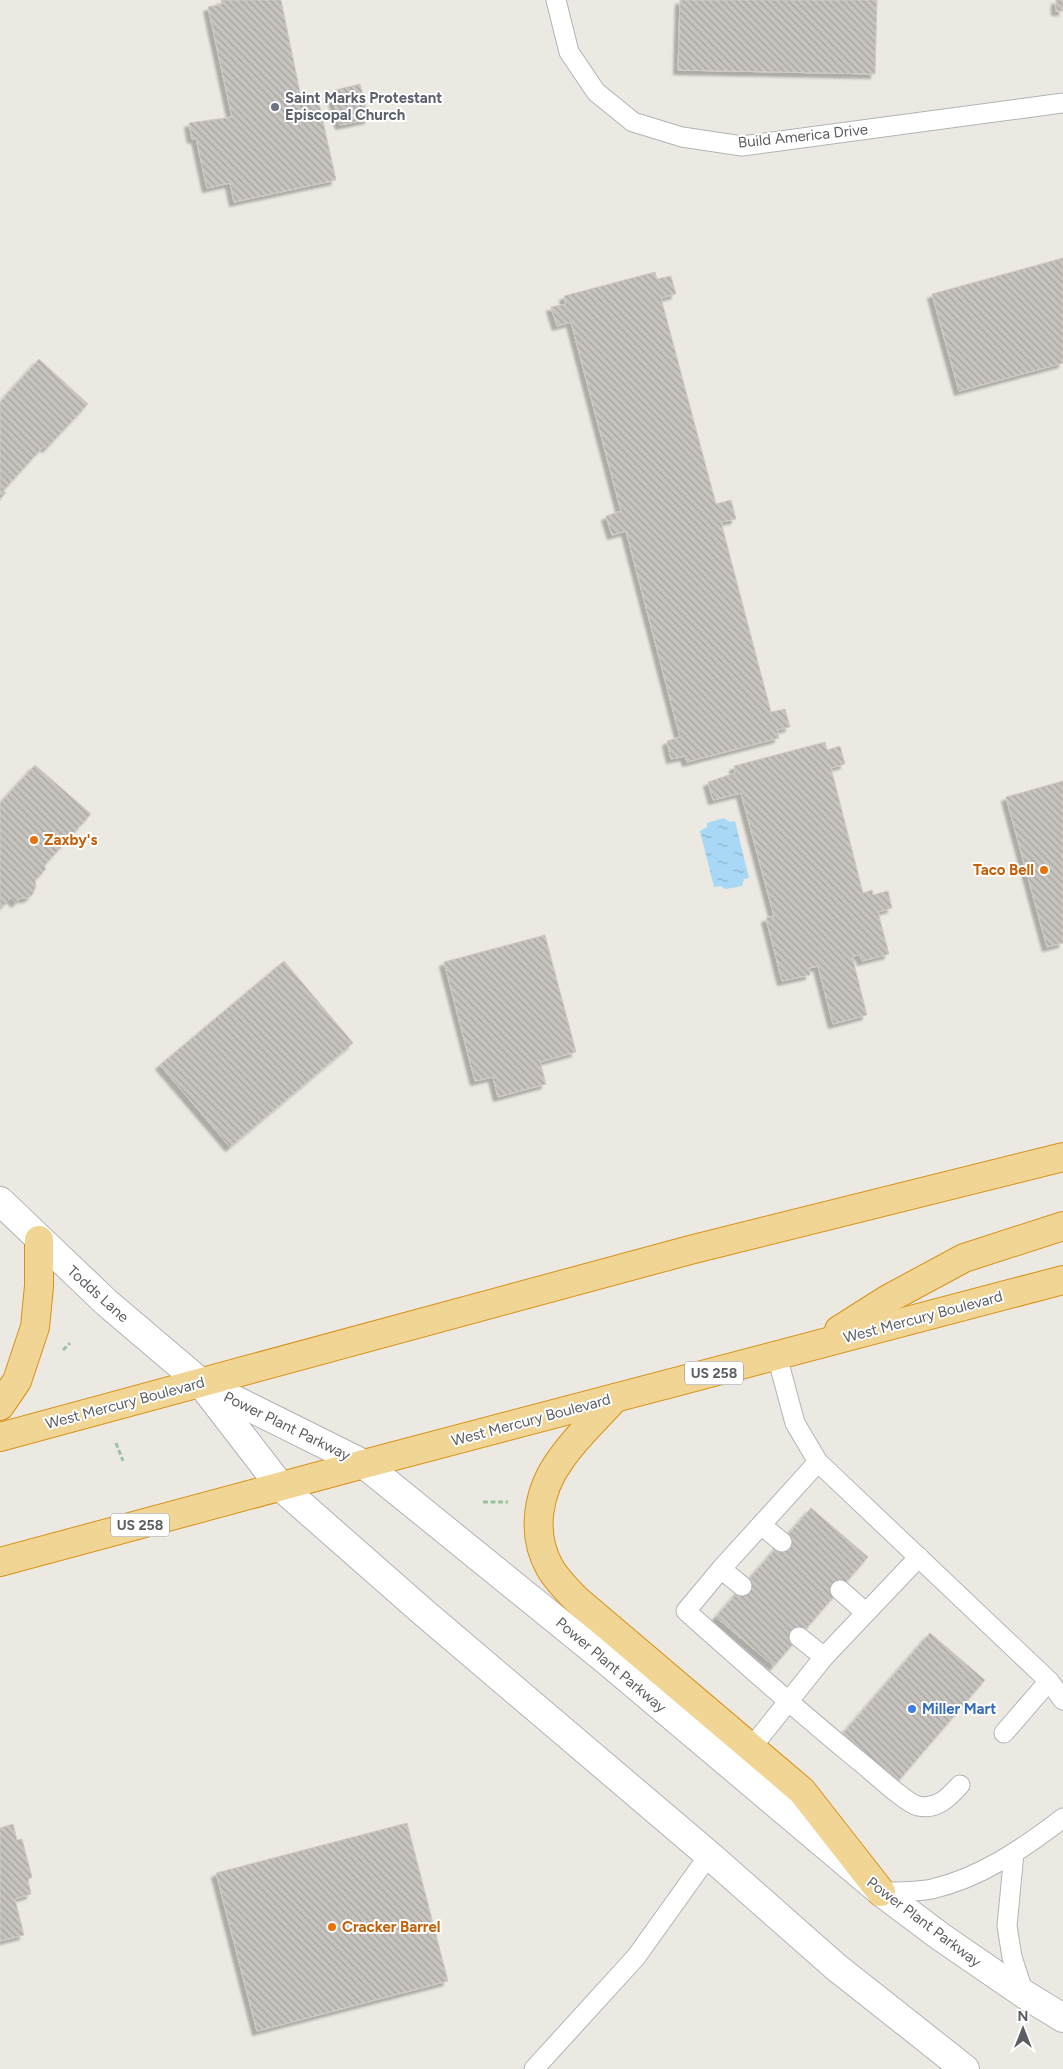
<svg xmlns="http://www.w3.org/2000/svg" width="1063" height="2069" font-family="Figtree,sans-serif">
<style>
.water{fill:url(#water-ripples)}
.building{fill:url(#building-back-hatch);stroke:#d0cbc2;filter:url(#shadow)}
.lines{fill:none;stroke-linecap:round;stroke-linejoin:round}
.lane-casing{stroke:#b0b3b7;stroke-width:21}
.secondary-casing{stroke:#afb2b6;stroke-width:30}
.highway-casing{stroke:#d79217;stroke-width:30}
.path{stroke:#9cc2a4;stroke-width:3;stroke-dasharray:5 2.5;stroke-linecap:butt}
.lane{stroke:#fff;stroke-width:19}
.secondary{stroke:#fff;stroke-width:28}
.highway{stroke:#f1d594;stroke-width:28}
.worship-dot{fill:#6b7280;stroke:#fff;stroke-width:2}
.food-dot{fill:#e8710a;stroke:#fff;stroke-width:2}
.shop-dot{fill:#3f7fe0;stroke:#fff;stroke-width:2}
.labels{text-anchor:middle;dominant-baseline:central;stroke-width:4;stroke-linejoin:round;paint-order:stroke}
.shield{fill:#fff;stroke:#8c8e91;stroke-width:1}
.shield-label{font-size:14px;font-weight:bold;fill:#5b5e62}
.worship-label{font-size:15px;font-weight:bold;fill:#5b616d;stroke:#fff;text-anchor:start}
.street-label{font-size:15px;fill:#5b5e62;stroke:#fff}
.food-label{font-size:15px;font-weight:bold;fill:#c56008;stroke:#fff;text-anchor:start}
.shop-label{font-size:15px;font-weight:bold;fill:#366cbe;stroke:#fff;text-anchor:start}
</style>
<defs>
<pattern id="water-ripples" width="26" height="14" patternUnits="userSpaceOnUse" patternTransform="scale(1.25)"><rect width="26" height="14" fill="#a9d8f6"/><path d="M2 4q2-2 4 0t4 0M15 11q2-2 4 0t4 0" fill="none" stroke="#8db2cb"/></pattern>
<pattern id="building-back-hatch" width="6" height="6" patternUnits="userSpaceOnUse" patternTransform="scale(1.25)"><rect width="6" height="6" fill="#c7c4c0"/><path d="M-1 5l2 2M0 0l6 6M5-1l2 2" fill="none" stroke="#a5a29f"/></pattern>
<filter id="shadow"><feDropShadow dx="-4.5" dy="4.5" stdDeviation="1" flood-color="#0004"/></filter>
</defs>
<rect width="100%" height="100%" fill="#ece9e3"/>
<path class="water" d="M 724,818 L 730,822 L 735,821 L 749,878 L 744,879 L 742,886 L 726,889 L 720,886 L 714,887 L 700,831 L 707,827 L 707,823 Z"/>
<g class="building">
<path d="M 221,0 L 281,0 L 301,97 L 317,94 L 336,180 L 234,202 L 230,183 L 207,188 L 196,138 L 192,139 L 189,123 L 232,117 L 208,7 L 222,4 Z"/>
<path d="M 680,0 L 877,0 L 875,74 L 678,70 Z"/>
<rect x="1056" y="0" width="7" height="11"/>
<path d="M 360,84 L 369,119 L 340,125 L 331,91 Z"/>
<path d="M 1063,258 L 1063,363 L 959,391 L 932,294 Z"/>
<path d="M 655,272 L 657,279 L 671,276 L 676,294 L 661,298 L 716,504 L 731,500 L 736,519 L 721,522 L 771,712 L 785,709 L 790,727 L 777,730 L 779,738 L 687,762 L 685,756 L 671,759 L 667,741 L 680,737 L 626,531 L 612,535 L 606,516 L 621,511 L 571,322 L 557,326 L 551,307 L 566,304 L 564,296 Z"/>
<path d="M 39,359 L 88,404 L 47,448 L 44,446 L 3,491 L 6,493 L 0,499 L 0,402 Z"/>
<path d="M 825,742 L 827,750 L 840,746 L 845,764 L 831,768 L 863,893 L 872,890 L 873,895 L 888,891 L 892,908 L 878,912 L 889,954 L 862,961 L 860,955 L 852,956 L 867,1015 L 833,1024 L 818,966 L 809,968 L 810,975 L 782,981 L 766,918 L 774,916 L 741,793 L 713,800 L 708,782 L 735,773 L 734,766 Z"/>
<path d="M 35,765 L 91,814 L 44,866 L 46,869 L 35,880 L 36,886 L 33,894 L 28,898 L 21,898 L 16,903 L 11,898 L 0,909 L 0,803 Z"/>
<path d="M 1063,781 L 1063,943 L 1047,947 L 1006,797 Z"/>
<path d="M 545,935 L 576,1052 L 540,1062 L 546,1084 L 498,1097 L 493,1077 L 475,1081 L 444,962 Z"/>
<path d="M 284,961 L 353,1043 L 230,1147 L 160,1065 Z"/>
<path d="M 811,1508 L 868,1557 L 774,1666 L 716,1617 Z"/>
<path d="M 930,1633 L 985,1680 L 895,1785 L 839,1738 Z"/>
<path d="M 407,1823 L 448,1981 L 257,2031 L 216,1873 Z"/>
<path d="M 13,1824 L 17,1840 L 22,1839 L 32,1877 L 28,1880 L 31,1894 L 15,1899 L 24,1935 L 0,1941 L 0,1828 Z"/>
</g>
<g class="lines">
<g class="lane-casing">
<g id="lane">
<path d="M 556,0 L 569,52 L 596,92 L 633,122 L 682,137 L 742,146 L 1063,103"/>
<path d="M 777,1356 L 795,1423 L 818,1462 L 1049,1681 L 1063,1700"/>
<path d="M 818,1462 L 721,1569 L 686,1611 C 744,1663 803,1715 864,1765 C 875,1774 906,1803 918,1806 C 937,1810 948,1798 960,1785"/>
<path d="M 761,1525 L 782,1542"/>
<path d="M 721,1569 L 742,1586"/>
<path d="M 840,1590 L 865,1612"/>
<path d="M 799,1637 L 824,1657"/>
<path d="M 1004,1733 L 1049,1681"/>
<path d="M 751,1748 L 824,1657 L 919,1557"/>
<path d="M 1014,1853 L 1007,1926 L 1012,1957 L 1024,1994"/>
<path d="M 881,1892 C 898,1892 915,1892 932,1889 C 980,1878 1024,1848 1063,1818"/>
<path d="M 534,2069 L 636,1957 L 709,1855"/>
</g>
</g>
<g class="secondary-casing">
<g id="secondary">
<path d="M 0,1201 L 107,1303 L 200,1382 L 281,1487 L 422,1611 L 709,1855 L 836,1967 L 965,2069"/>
<path d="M 205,1385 L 364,1464 L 607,1661 L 881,1892 L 941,1937 L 1024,1994 L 1063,2018"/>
</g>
</g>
<g class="highway-casing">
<g id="highway">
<path d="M 839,1330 L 888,1299 L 964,1258 L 1063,1226"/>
<path d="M 615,1398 C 597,1418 576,1437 561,1459 C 538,1490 530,1533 550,1568 C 557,1580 567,1590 577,1600 L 802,1791 L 881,1892"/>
<path d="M 0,1406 L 17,1381 L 35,1327 L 39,1286 L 39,1240"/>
<path d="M 0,1437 L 690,1250 L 1063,1157"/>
<path d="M 0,1562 L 364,1464 L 1063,1280"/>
</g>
</g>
<g class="path">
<path d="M 63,1350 L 70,1343"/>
<path d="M 116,1443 L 123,1461"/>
<path d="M 483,1502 L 508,1502"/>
</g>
<use href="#lane" class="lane"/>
<use href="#secondary" class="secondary"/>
<use href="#highway" class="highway"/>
</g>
<circle class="worship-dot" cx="275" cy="107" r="5"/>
<g class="food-dot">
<circle cx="34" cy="840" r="5"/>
<circle cx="1044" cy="870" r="5"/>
<circle cx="332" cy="1927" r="5"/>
</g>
<circle class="shop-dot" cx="912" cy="1709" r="5"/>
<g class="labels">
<g class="shield">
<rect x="685" y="1361.5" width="58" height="23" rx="4"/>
<rect x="111" y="1513.5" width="58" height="23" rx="4"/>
</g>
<g class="shield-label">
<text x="714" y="1373">US 258</text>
<text x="140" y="1525">US 258</text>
</g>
<g class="worship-label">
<text x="285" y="98">Saint Marks Protestant<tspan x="285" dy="17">Episcopal Church</tspan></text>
</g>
<g class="street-label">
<text transform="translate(803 136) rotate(-6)">Build America Drive</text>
<text transform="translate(98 1294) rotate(42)">Todds Lane</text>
<text transform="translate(923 1317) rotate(-15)">West Mercury Boulevard</text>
<text transform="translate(125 1403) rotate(-15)">West Mercury Boulevard</text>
<text transform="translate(531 1420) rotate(-15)">West Mercury Boulevard</text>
<text transform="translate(287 1426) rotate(26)">Power Plant Parkway</text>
<text transform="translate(611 1665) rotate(40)">Power Plant Parkway</text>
<text transform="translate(924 1922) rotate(37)">Power Plant Parkway</text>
</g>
<g class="food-label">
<text x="44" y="840">Zaxby's</text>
<text x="1034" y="870" text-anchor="end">Taco Bell</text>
<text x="342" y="1927">Cracker Barrel</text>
</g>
<g class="shop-label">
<text x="922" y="1709">Miller Mart</text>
</g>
</g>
<g transform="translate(1023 2029)" stroke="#ffffff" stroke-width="4" paint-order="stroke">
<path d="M0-4L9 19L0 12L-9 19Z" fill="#5b5e62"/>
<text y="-8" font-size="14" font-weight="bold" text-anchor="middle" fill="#5b5e62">N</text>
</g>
</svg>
